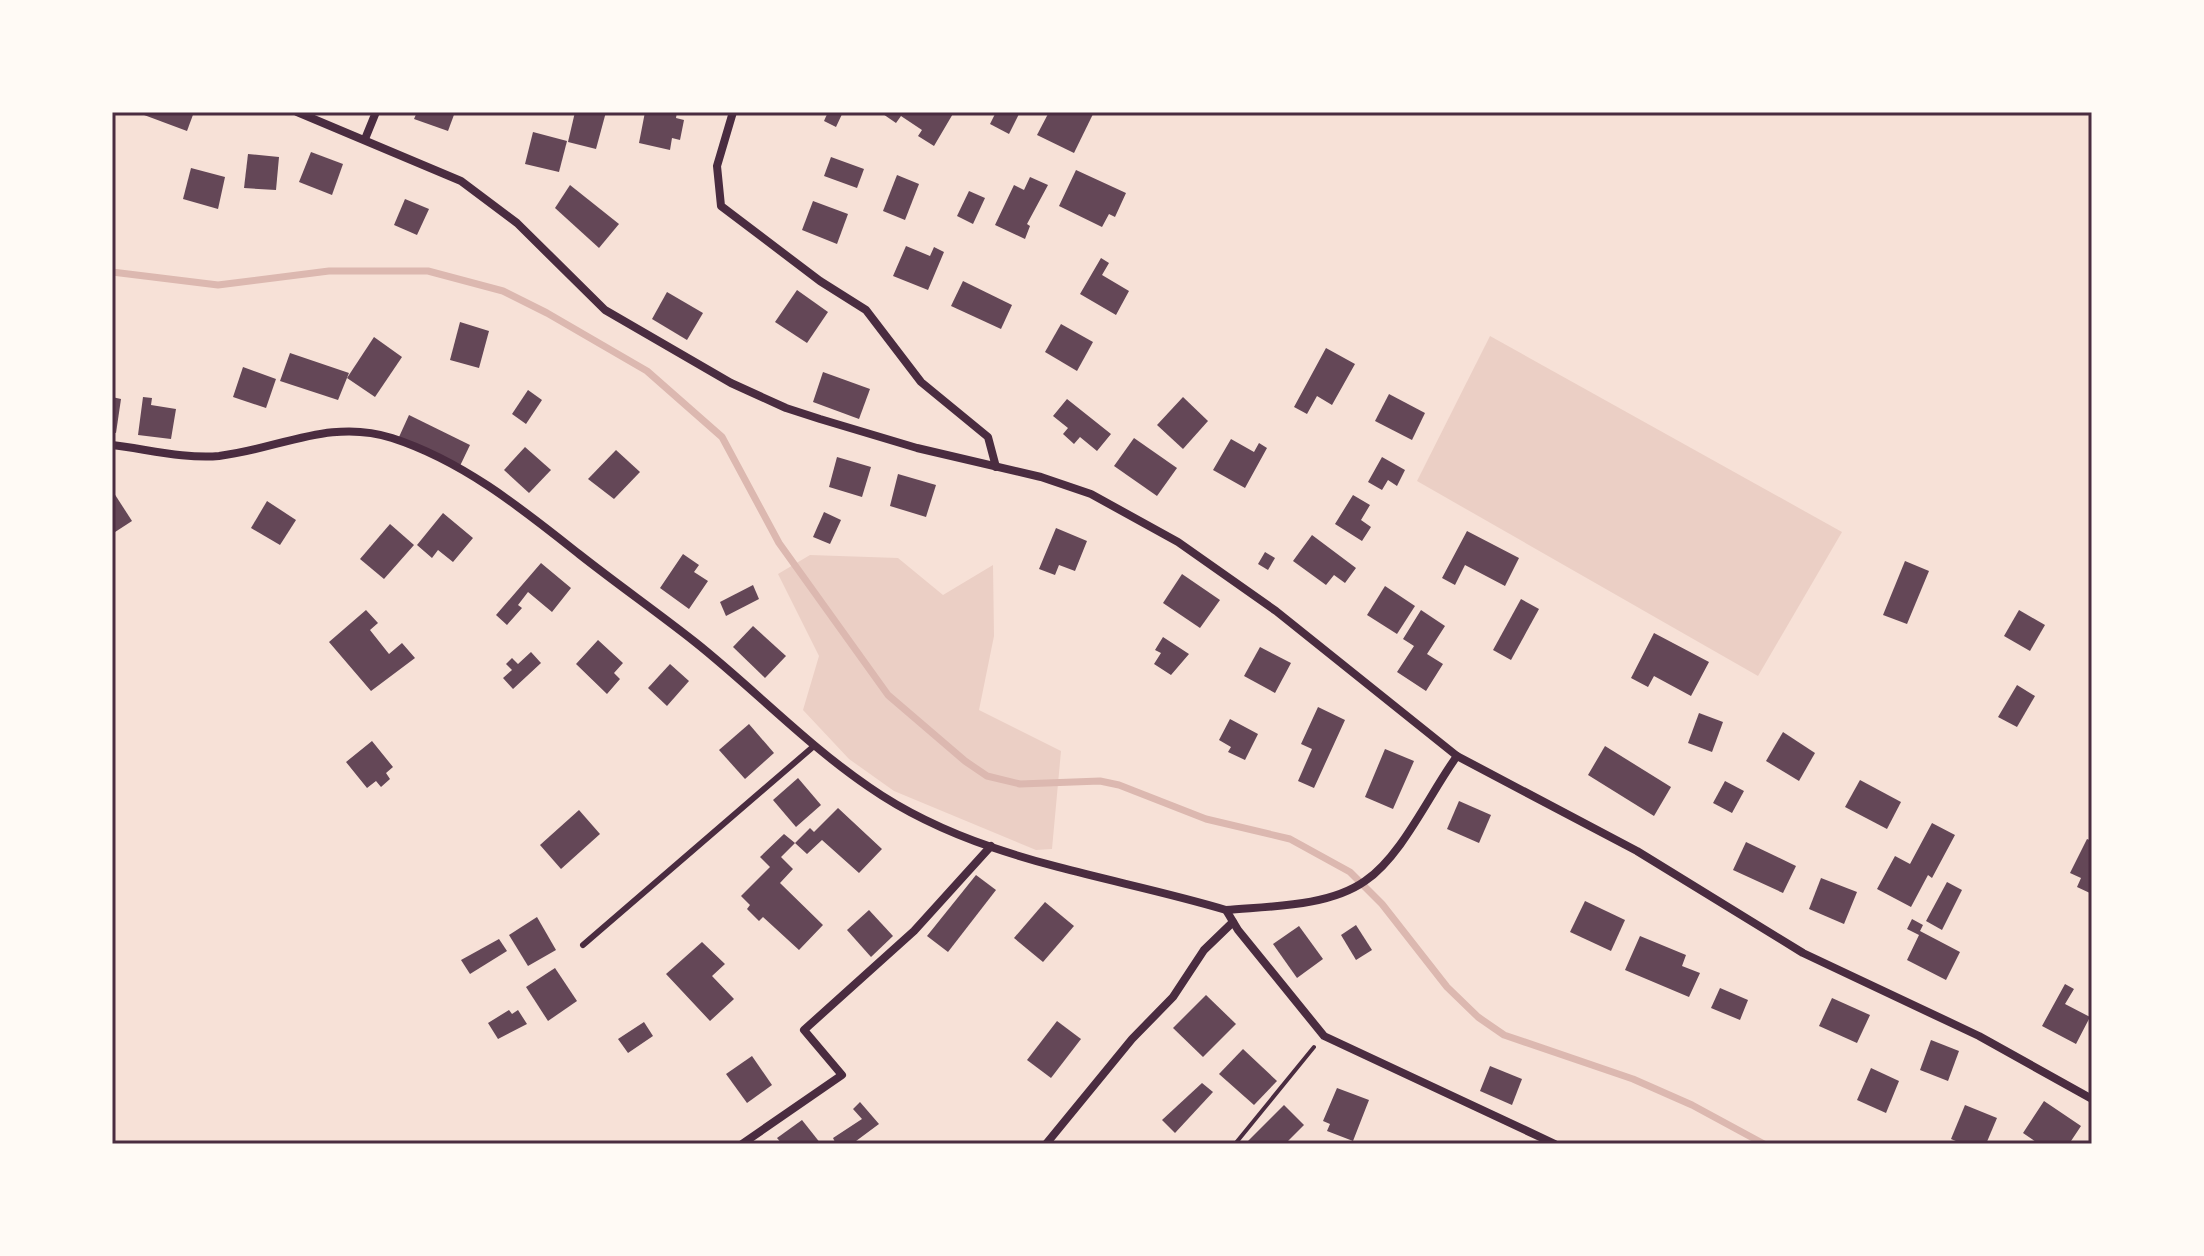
<svg xmlns="http://www.w3.org/2000/svg" width="2204" height="1256" font-family="'Roboto Condensed',sans-serif">
<style>
.green{fill:#ebcfc5}
.lines{fill:none;stroke-linecap:round;stroke-linejoin:round}
.stream{stroke:#dcb8b0;stroke-width:7}
.building{fill:#644757}
.path{stroke:#4a2c40;stroke-width:4}
.service{stroke:#4a2c40;stroke-width:6}
.minor{stroke:#4a2c40;stroke-width:8}
.neatline{fill:none;stroke:#4a2c40;stroke-width:3}
</style>
<rect width="100%" height="100%" fill="#f7e1d7"/>
<g class="green">
<path d="M 1490,336 L 1842,532 L 1758,676 L 1417,481 Z"/>
<path d="M 810,555 L 898,558 L 943,595 L 993,565 L 994,636 L 979,710 L 1061,751 L 1052,849 L 1036,850 L 894,791 L 849,759 L 803,710 L 819,656 L 778,574 Z"/>
</g>
<g class="lines">
<path class="stream" d="M 112,272 L 218,285 L 329,271 L 428,271 L 503,291 L 547,313 L 647,371 L 722,437 L 779,543 L 888,695 L 965,761 L 987,776 L 1020,784 L 1100,781 L 1119,785 L 1206,819 L 1290,839 L 1350,872 L 1382,904 L 1447,987 L 1478,1017 L 1504,1035 L 1633,1079 L 1692,1105 L 1764,1144"/>
</g>
<g class="building">
<path d="M 136,112 L 194,112 L 187,131 Z"/>
<path d="M 417,112 L 455,112 L 448,131 L 414,119 Z"/>
<path d="M 575,112 L 606,112 L 596,149 L 568,142 Z"/>
<path d="M 645,112 L 677,112 L 676,118 L 684,120 L 680,140 L 672,138 L 670,150 L 639,143 Z"/>
<path d="M 828,112 L 843,112 L 836,127 L 824,121 Z"/>
<path d="M 880,112 L 954,112 L 934,146 L 918,136 L 922,130 L 901,116 L 896,123 Z"/>
<path d="M 996,112 L 1020,112 L 1009,134 L 990,124 Z"/>
<path d="M 1049,112 L 1094,112 L 1074,153 L 1037,135 Z"/>
<path d="M 533,132 L 567,141 L 559,172 L 525,164 Z"/>
<path d="M 311,152 L 343,164 L 332,195 L 299,182 Z"/>
<path d="M 248,154 L 279,157 L 276,190 L 244,188 Z"/>
<path d="M 831,157 L 864,169 L 857,188 L 824,176 Z"/>
<path d="M 191,168 L 225,177 L 218,209 L 183,199 Z"/>
<path d="M 1076,170 L 1126,193 L 1115,217 L 1109,214 L 1102,227 L 1059,206 Z"/>
<path d="M 897,175 L 919,184 L 905,220 L 883,211 Z"/>
<path d="M 1030,177 L 1048,185 L 1027,224 L 1030,226 L 1025,239 L 995,225 L 1014,185 L 1024,190 Z"/>
<path d="M 570,185 L 619,224 L 599,248 L 555,208 Z"/>
<path d="M 969,191 L 985,198 L 973,224 L 957,216 Z"/>
<path d="M 405,199 L 429,209 L 417,235 L 394,225 Z"/>
<path d="M 813,201 L 848,214 L 837,244 L 802,230 Z"/>
<path d="M 906,246 L 930,256 L 934,247 L 944,252 L 928,290 L 893,276 Z"/>
<path d="M 1101,258 L 1109,263 L 1102,275 L 1129,291 L 1116,315 L 1080,294 Z"/>
<path d="M 963,281 L 1012,305 L 1001,329 L 951,306 Z"/>
<path d="M 797,290 L 828,312 L 807,343 L 775,322 Z"/>
<path d="M 667,292 L 703,313 L 687,340 L 652,319 Z"/>
<path d="M 460,322 L 489,331 L 479,368 L 450,360 Z"/>
<path d="M 1061,324 L 1093,342 L 1077,371 L 1045,352 Z"/>
<path d="M 374,337 L 402,357 L 375,397 L 347,378 Z"/>
<path d="M 1326,348 L 1355,364 L 1332,405 L 1317,396 L 1307,414 L 1294,407 Z"/>
<path d="M 290,353 L 349,373 L 338,400 L 280,381 Z"/>
<path d="M 243,367 L 276,379 L 266,408 L 233,397 Z"/>
<path d="M 823,372 L 870,389 L 859,419 L 813,402 Z"/>
<path d="M 528,390 L 542,400 L 526,424 L 512,414 Z"/>
<path d="M 1389,394 L 1425,413 L 1412,440 L 1375,421 Z"/>
<path d="M 112,397 L 121,399 L 116,433 L 112,432 Z"/>
<path d="M 143,397 L 152,398 L 151,405 L 176,409 L 171,439 L 138,435 Z"/>
<path d="M 1183,397 L 1208,421 L 1183,449 L 1157,425 Z"/>
<path d="M 1067,399 L 1111,434 L 1097,451 L 1080,437 L 1074,444 L 1063,434 L 1068,428 L 1053,416 Z"/>
<path d="M 409,415 L 470,445 L 459,468 L 399,437 Z"/>
<path d="M 1134,438 L 1177,468 L 1157,496 L 1114,466 Z"/>
<path d="M 1231,439 L 1254,452 L 1259,443 L 1267,448 L 1245,488 L 1213,470 Z"/>
<path d="M 525,447 L 551,470 L 529,493 L 504,470 Z"/>
<path d="M 616,450 L 640,472 L 614,499 L 588,479 Z"/>
<path d="M 837,457 L 871,467 L 862,497 L 829,487 Z"/>
<path d="M 1382,457 L 1405,470 L 1397,486 L 1388,480 L 1382,490 L 1368,482 Z"/>
<path d="M 898,474 L 936,485 L 926,517 L 890,506 Z"/>
<path d="M 112,490 L 132,521 L 112,534 Z"/>
<path d="M 1353,495 L 1370,505 L 1361,520 L 1371,527 L 1362,541 L 1335,524 Z"/>
<path d="M 267,501 L 296,520 L 280,545 L 251,528 Z"/>
<path d="M 824,512 L 841,520 L 830,544 L 813,537 Z"/>
<path d="M 443,513 L 473,538 L 453,562 L 438,550 L 432,558 L 417,545 Z"/>
<path d="M 390,524 L 414,545 L 384,579 L 360,559 Z"/>
<path d="M 1056,528 L 1087,541 L 1075,571 L 1059,565 L 1055,575 L 1039,569 Z"/>
<path d="M 1467,531 L 1519,558 L 1505,586 L 1465,565 L 1455,585 L 1442,578 Z"/>
<path d="M 1312,535 L 1356,568 L 1345,583 L 1334,575 L 1326,585 L 1293,561 Z"/>
<path d="M 1265,552 L 1275,558 L 1268,570 L 1258,564 Z"/>
<path d="M 683,554 L 699,565 L 694,572 L 708,581 L 689,609 L 660,588 Z"/>
<path d="M 1905,561 L 1929,571 L 1907,624 L 1883,615 Z"/>
<path d="M 541,563 L 571,588 L 552,612 L 528,592 L 518,605 L 522,608 L 507,625 L 496,615 Z"/>
<path d="M 1182,574 L 1220,600 L 1200,628 L 1163,603 Z"/>
<path d="M 753,585 L 759,599 L 726,616 L 720,602 Z"/>
<path d="M 1385,586 L 1415,606 L 1397,634 L 1367,615 Z"/>
<path d="M 1521,599 L 1539,609 L 1511,660 L 1493,650 Z"/>
<path d="M 366,610 L 378,623 L 370,630 L 389,654 L 402,643 L 415,658 L 371,691 L 329,642 Z"/>
<path d="M 1421,610 L 1445,626 L 1427,654 L 1443,664 L 1426,691 L 1397,672 L 1414,646 L 1403,639 Z"/>
<path d="M 2019,610 L 2045,625 L 2030,651 L 2004,636 Z"/>
<path d="M 753,626 L 786,656 L 765,678 L 733,647 Z"/>
<path d="M 1654,633 L 1709,662 L 1691,696 L 1654,676 L 1648,687 L 1631,678 Z"/>
<path d="M 1163,637 L 1189,654 L 1171,675 L 1154,664 L 1161,653 L 1155,650 Z"/>
<path d="M 598,640 L 623,663 L 614,673 L 620,679 L 607,694 L 576,664 Z"/>
<path d="M 1260,647 L 1291,663 L 1275,693 L 1244,676 Z"/>
<path d="M 531,652 L 541,663 L 513,689 L 503,678 L 512,670 L 506,664 L 512,658 L 518,664 Z"/>
<path d="M 670,664 L 689,681 L 667,706 L 648,688 Z"/>
<path d="M 2017,685 L 2035,696 L 2017,727 L 1998,717 Z"/>
<path d="M 1318,707 L 1345,720 L 1314,788 L 1298,781 L 1312,749 L 1301,744 Z"/>
<path d="M 1699,713 L 1723,722 L 1712,752 L 1688,743 Z"/>
<path d="M 1230,719 L 1258,734 L 1245,760 L 1228,752 L 1231,747 L 1219,740 Z"/>
<path d="M 749,724 L 774,753 L 745,779 L 719,750 Z"/>
<path d="M 1783,732 L 1815,753 L 1799,781 L 1766,761 Z"/>
<path d="M 372,741 L 393,767 L 386,773 L 390,779 L 381,787 L 376,781 L 367,788 L 346,762 Z"/>
<path d="M 1605,746 L 1671,787 L 1654,816 L 1588,775 Z"/>
<path d="M 1385,749 L 1414,761 L 1393,809 L 1365,797 Z"/>
<path d="M 798,778 L 821,805 L 796,827 L 773,800 Z"/>
<path d="M 1860,780 L 1901,802 L 1887,829 L 1845,807 Z"/>
<path d="M 1725,781 L 1744,791 L 1732,813 L 1713,803 Z"/>
<path d="M 1459,801 L 1491,815 L 1479,843 L 1447,829 Z"/>
<path d="M 838,808 L 882,849 L 859,873 L 822,840 L 807,854 L 795,843 L 810,828 L 814,832 Z"/>
<path d="M 579,810 L 600,834 L 561,869 L 540,845 Z"/>
<path d="M 1932,823 L 1955,835 L 1932,878 L 1928,875 L 1911,907 L 1877,889 L 1895,856 L 1910,864 Z"/>
<path d="M 784,834 L 795,843 L 781,857 L 793,869 L 780,883 L 823,925 L 799,950 L 763,917 L 759,921 L 747,909 L 750,905 L 741,896 L 770,867 L 760,857 Z"/>
<path d="M 2087,839 L 2092,841 L 2092,894 L 2077,887 L 2081,878 L 2070,873 Z"/>
<path d="M 1746,842 L 1796,866 L 1783,893 L 1733,870 Z"/>
<path d="M 976,875 L 996,890 L 948,952 L 927,936 Z"/>
<path d="M 1821,878 L 1857,892 L 1844,924 L 1809,909 Z"/>
<path d="M 1947,882 L 1962,890 L 1942,930 L 1926,921 Z"/>
<path d="M 1585,901 L 1625,920 L 1611,951 L 1570,932 Z"/>
<path d="M 1045,902 L 1074,926 L 1043,962 L 1014,938 Z"/>
<path d="M 869,910 L 893,936 L 871,957 L 847,930 Z"/>
<path d="M 537,917 L 556,950 L 528,966 L 509,935 Z"/>
<path d="M 1912,919 L 1923,925 L 1920,931 L 1960,952 L 1946,980 L 1907,960 L 1919,935 L 1907,929 Z"/>
<path d="M 1356,925 L 1372,950 L 1356,960 L 1341,935 Z"/>
<path d="M 1299,926 L 1323,959 L 1297,978 L 1273,944 Z"/>
<path d="M 1640,936 L 1686,955 L 1682,966 L 1700,973 L 1689,997 L 1625,970 Z"/>
<path d="M 499,939 L 507,951 L 470,974 L 461,960 Z"/>
<path d="M 702,942 L 725,964 L 712,976 L 734,999 L 710,1021 L 666,974 Z"/>
<path d="M 555,968 L 577,1001 L 548,1021 L 526,987 Z"/>
<path d="M 2065,984 L 2074,989 L 2065,1004 L 2090,1017 L 2076,1044 L 2042,1026 Z"/>
<path d="M 1720,988 L 1748,1000 L 1740,1020 L 1711,1008 Z"/>
<path d="M 1206,995 L 1236,1024 L 1203,1057 L 1173,1028 Z"/>
<path d="M 1832,998 L 1870,1015 L 1857,1043 L 1819,1026 Z"/>
<path d="M 509,1010 L 512,1014 L 518,1010 L 527,1024 L 498,1039 L 488,1023 Z"/>
<path d="M 1057,1021 L 1081,1039 L 1051,1078 L 1027,1060 Z"/>
<path d="M 644,1022 L 653,1036 L 628,1053 L 618,1039 Z"/>
<path d="M 1931,1040 L 1959,1051 L 1948,1081 L 1920,1070 Z"/>
<path d="M 1243,1049 L 1277,1081 L 1254,1105 L 1219,1074 Z"/>
<path d="M 752,1056 L 772,1085 L 747,1103 L 726,1074 Z"/>
<path d="M 1490,1066 L 1522,1079 L 1512,1105 L 1480,1091 Z"/>
<path d="M 1871,1068 L 1899,1081 L 1886,1113 L 1857,1100 Z"/>
<path d="M 1202,1083 L 1213,1092 L 1175,1133 L 1162,1120 Z"/>
<path d="M 1337,1088 L 1369,1100 L 1353,1141 L 1327,1131 L 1330,1124 L 1323,1121 Z"/>
<path d="M 2044,1101 L 2081,1126 L 2069,1144 L 2052,1141 L 2039,1144 L 2023,1133 Z"/>
<path d="M 860,1102 L 879,1124 L 852,1144 L 836,1144 L 833,1138 L 862,1119 L 853,1109 Z"/>
<path d="M 1284,1105 L 1304,1125 L 1285,1144 L 1245,1144 Z"/>
<path d="M 1965,1105 L 1997,1118 L 1986,1144 L 1963,1144 L 1951,1139 Z"/>
<path d="M 802,1120 L 821,1144 L 782,1144 L 777,1138 Z"/>
</g>
<g class="lines">
<path class="path" d="M 1235,1144 L 1314,1047"/>
<path class="service" d="M 583,945 L 814,746"/>
<g class="minor">
<path d="M 297,112 L 461,181 L 517,223 L 605,310 L 731,383 L 786,408 L 820,419 L 917,448 L 1041,477 L 1091,494 L 1178,542 L 1276,611 L 1457,756 L 1637,851 L 1803,953 L 1979,1036 L 2092,1099"/>
<path d="M 733,112 L 717,166 L 721,206 L 820,281 L 866,310 L 921,382 L 988,437 L 996,467"/>
<path d="M 365,139 L 376,112"/>
<path d="M 112,445 C 146,449 185,459 219,456 C 279,449 330,418 392,438 C 463,461 521,508 579,554 C 617,584 657,612 695,642 C 754,689 806,744 869,787 C 975,861 1106,874 1226,910 L 1238,930 L 1324,1036 L 1555,1144"/>
<path d="M 1226,910 C 1270,906 1328,907 1365,881 C 1402,856 1430,793 1457,756"/>
<path d="M 742,1144 L 842,1075 L 804,1030 L 914,931 L 991,846"/>
<path d="M 1046,1144 L 1132,1039 L 1173,997 L 1204,950 L 1233,922"/>
</g>
</g>
<rect width="2204" height="1256" fill="none" stroke="#fffaf5" stroke-width="228"/>
<rect x="114" y="114" width="1976" height="1028" class="neatline"/>
</svg>
